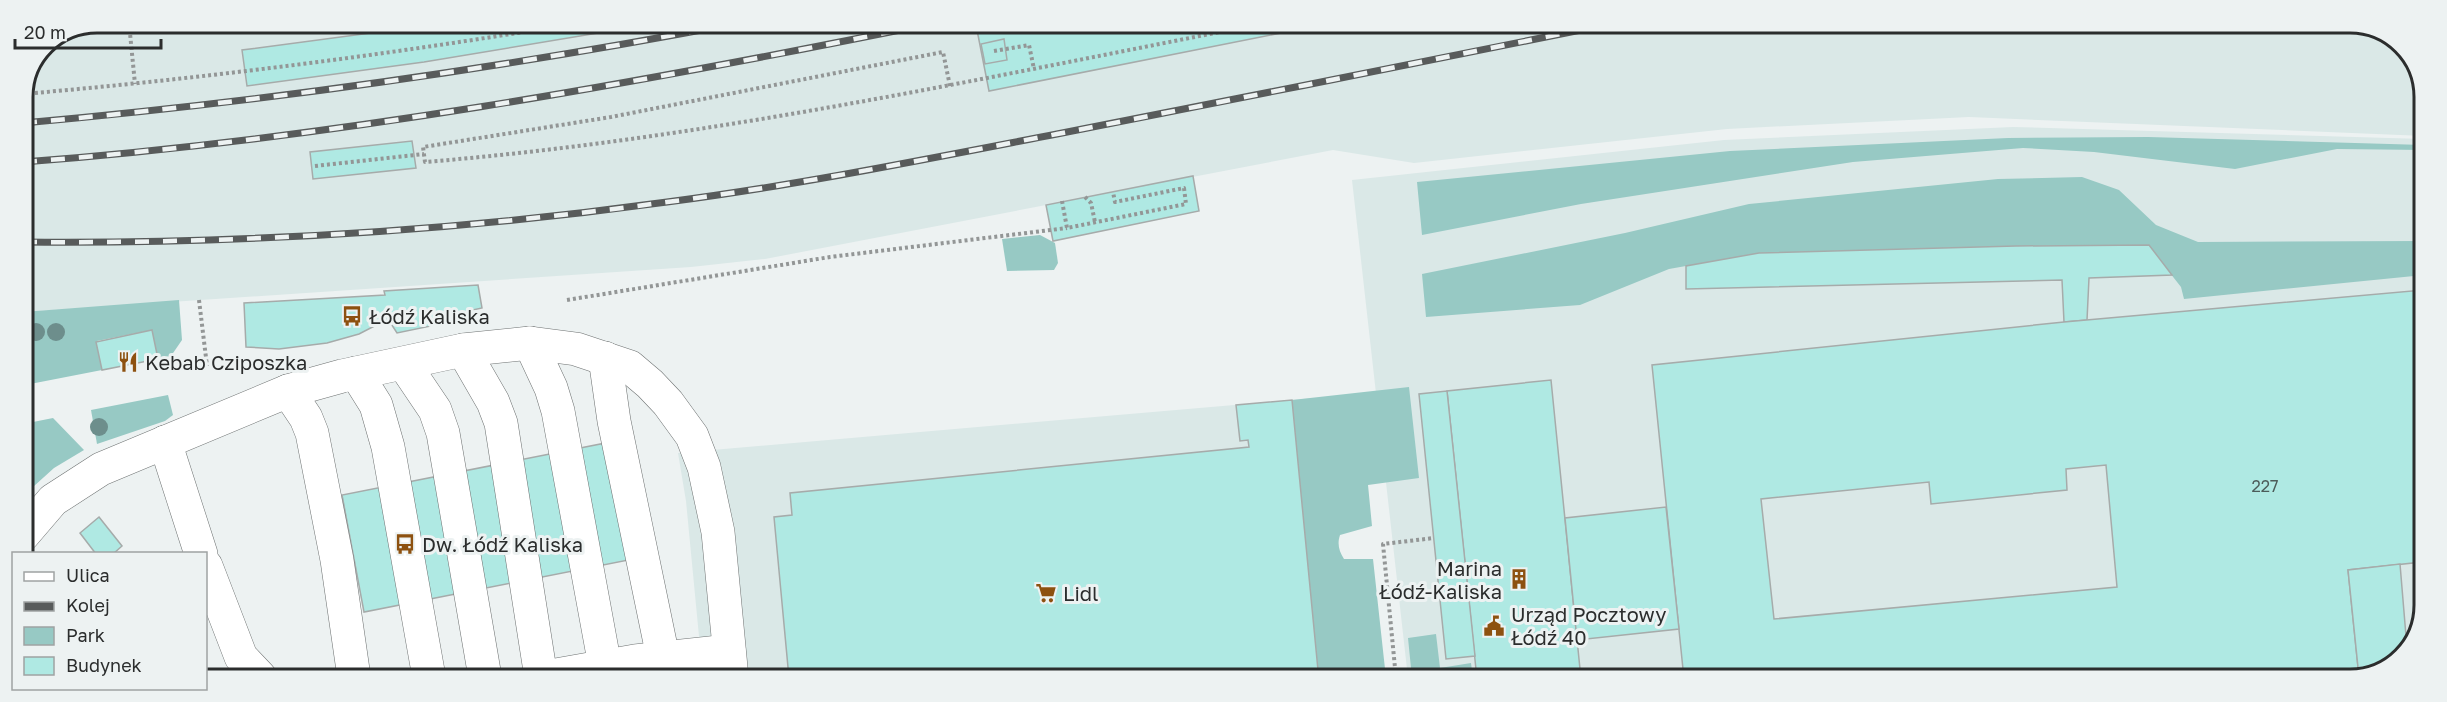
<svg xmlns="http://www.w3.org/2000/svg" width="2447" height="702" font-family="'Golos Text',sans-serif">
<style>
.built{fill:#dae8e7}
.green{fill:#97c9c4}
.building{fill:#afe9e3;stroke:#a6abaa;stroke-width:1.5;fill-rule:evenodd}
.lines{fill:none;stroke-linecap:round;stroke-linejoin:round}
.minor-casing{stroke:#6e7272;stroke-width:34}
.path{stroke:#939696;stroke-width:4;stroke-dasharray:3 3;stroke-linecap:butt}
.minor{stroke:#fff;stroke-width:33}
.rail-casing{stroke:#585b5b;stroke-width:7}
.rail{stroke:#edf2f2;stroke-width:4.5;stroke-dasharray:14;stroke-linecap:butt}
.tree{fill:#6d8e8c}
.labels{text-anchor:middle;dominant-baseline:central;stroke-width:6;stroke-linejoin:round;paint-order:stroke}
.number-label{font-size:16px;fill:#4c5c5a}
.poi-label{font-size:20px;fill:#2b2d2d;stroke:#edf2f2;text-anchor:start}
.rim{fill:none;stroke:#2b2d2d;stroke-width:3}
</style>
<rect width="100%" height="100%" fill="#edf2f2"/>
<g class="built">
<path d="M 189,23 L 2369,25 L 2406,48 L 2424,91 L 2424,136 L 1969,117 L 1727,129 L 1414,163 L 1333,150 L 765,259 L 691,267 L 23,312 L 23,96 L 44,44 L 60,37 Z"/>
<path d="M 2013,127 L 2424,139 L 2422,624 L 2396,664 L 2351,679 L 1408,678 L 1352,180 L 1724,140 Z"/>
<path d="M 1314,398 L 1337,678 L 703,678 L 686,501 L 678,453 Z"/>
</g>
<g class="green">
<path d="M 97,23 L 122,23 L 122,30 L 60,37 Z"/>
<path d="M 2148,137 L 2424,145 L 2424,150 L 2337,149 L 2235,169 L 2094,152 L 2023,148 L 1853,162 L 1581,204 L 1422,235 L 1417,182 L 1730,151 L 2008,138 Z"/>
<path d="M 2082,177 L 2119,190 L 2156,225 L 2198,242 L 2424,241 L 2424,275 L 2184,299 L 2181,287 L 2148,245 L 2016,246 L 1759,253 L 1669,269 L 1580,305 L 1426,317 L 1422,274 L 1625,233 L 1749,204 L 1998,179 Z"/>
<path d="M 1040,235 L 1055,243 L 1058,263 L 1054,270 L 1007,271 L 1002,239 Z"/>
<path d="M 179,300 L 182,340 L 171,356 L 158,359 L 152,330 L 97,341 L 102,370 L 25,385 L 23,374 L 23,312 Z"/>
<path d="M 1409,387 L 1419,478 L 1368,485 L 1372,526 L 1340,535 C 1337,544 1339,551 1344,559 L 1373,559 L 1386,678 L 1336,678 L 1335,669 L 1318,670 L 1292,400 Z"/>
<path d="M 168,395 L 173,415 L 165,421 L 97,444 L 91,410 Z"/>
<path d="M 53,418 L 84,450 L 54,468 L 23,496 L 23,424 Z"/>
<path d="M 1436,634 L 1440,668 L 1471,663 L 1473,679 L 1412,678 L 1408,638 Z"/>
</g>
<g class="building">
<path d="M 122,23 L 137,23 L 137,27 L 122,29 Z"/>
<path d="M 446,23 L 658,23 L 424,62 L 247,86 L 242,50 Z"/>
<path d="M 1012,23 L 1326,24 L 989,91 L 977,30 Z"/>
<path d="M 1004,39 L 1007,60 L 985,64 L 981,44 Z"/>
<path d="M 412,141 L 416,168 L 313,179 L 310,152 Z"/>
<path d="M 1193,176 L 1199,211 L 1053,241 L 1046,205 Z"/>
<path d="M 2149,245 L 2172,275 L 2089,278 L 2087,320 L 2064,322 L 2062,280 L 1686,289 L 1686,266 L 1759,253 L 2016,246 Z"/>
<path d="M 478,285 L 482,308 L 459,313 L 460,320 L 397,333 L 388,319 L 359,334 L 327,343 L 279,349 L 246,347 L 244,303 L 385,295 L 384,291 Z"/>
<path d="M 2423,290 L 2422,562 L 2348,570 L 2359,677 L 2351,679 L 1684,679 L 1652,365 L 2064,322 ZM 2106,465 L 2117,587 L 1774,619 L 1761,499 L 1929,482 L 1931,504 L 2067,490 L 2066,469 Z"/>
<path d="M 152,330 L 158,359 L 102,370 L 96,342 Z"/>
<path d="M 1551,380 L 1581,679 L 1477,679 L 1447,391 Z"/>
<path d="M 1447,391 L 1475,656 L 1446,659 L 1419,394 Z"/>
<path d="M 1292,400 L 1318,670 L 1235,678 L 789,678 L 774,517 L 792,515 L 790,493 L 1249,447 L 1248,440 L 1240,441 L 1236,405 Z"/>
<path d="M 631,438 L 654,555 L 364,612 L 342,495 Z"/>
<path d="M 1666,507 L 1679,629 L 1577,640 L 1565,518 Z"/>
<path d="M 99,517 L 122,546 L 113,554 L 96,554 L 80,533 Z"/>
<path d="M 2400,564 L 2407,648 L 2396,664 L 2359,677 L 2348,570 Z"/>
</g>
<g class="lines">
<g class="minor-casing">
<g id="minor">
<path d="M 530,343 L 551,388 L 558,411 L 605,666"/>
<path d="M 463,350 L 493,402 L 501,423 L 541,677"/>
<path d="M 605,358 L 614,421 L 663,657"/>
<path d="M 404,364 L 435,410 L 443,433 L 485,677"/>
<path d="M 356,373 L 376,405 L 388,447 L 429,677"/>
<path d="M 288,391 L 306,418 L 312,433 L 337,560 L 354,677"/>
<path d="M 165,442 L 201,554"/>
<path d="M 23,535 L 53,500 L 101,469 L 288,391 L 342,376 L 463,350 L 530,343 L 576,349 L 630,367 L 650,384 L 668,403 L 692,436 L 704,467 L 718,532 L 732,678"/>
<path d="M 206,566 L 241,657 L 260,677"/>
<path d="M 539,678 L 635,661 L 729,651"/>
</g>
</g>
<g class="path">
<path d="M 129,23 L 135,84"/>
<path d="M 172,23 L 172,24"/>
<path d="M 1214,24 L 1215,33"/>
<path d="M 1140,26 L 1150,24"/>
<path d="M 994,51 L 1029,45 L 1034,69"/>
<path d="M 950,86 L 943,52 L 611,117 L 423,147 L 425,162 C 707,139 983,78 1261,24"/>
<path d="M 23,94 C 209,78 394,54 578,23"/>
<path d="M 315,166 L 424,154"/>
<path d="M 1085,197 L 1091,203 L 1095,222"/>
<path d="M 1062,201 L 1067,228 L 1186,204 L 1184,188 L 1115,202 L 1113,192"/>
<path d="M 199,300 L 207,366"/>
<path d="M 567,300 L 830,257 L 1067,228"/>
<path d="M 1396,678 L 1383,544 L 1434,538"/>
</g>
<use href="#minor" class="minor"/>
<g class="rail-casing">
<g id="rail">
<path d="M 23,123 C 263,102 502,68 739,23"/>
<path d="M 23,162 C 330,139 633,84 935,23"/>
<path d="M 23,242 C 238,244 454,231 667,202 C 798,185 927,159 1057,134 C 1242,98 1426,61 1611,24"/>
</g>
</g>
<use href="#rail" class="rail"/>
</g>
<g class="tree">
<circle cx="36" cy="332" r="9"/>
<circle cx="56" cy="332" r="9"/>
<circle cx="99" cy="427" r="9"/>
</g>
<defs>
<g id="bus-bare" transform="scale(1.62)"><path d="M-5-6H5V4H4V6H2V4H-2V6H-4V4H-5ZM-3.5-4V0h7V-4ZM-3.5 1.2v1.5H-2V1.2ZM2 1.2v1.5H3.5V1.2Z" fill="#8d5110" stroke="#edf2f2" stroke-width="2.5" paint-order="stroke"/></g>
<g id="restaurant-bare" transform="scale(1.62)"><path d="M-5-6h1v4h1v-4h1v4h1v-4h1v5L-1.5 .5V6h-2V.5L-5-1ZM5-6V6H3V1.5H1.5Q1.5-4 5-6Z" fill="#8d5110" stroke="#edf2f2" stroke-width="2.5" paint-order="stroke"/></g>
<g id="building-bare" transform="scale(1.62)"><path d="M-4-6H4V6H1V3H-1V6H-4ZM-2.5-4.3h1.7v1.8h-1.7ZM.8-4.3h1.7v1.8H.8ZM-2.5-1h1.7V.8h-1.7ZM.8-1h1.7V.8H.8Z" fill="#8d5110" stroke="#edf2f2" stroke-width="2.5" paint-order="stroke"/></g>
<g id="supermarket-bare" transform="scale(1.62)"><path d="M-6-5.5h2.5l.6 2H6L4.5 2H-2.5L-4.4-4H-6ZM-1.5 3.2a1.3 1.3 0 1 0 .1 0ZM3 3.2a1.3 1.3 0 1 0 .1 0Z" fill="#8d5110" stroke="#edf2f2" stroke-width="2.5" paint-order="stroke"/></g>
<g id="civic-bare" transform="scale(1.62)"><path d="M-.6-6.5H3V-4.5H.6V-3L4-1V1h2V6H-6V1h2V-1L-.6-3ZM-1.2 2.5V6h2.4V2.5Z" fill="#8d5110" stroke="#edf2f2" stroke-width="2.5" paint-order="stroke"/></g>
</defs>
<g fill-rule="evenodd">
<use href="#bus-bare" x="352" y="316"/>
<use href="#restaurant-bare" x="128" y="362"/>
<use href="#bus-bare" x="405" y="544"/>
<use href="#building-bare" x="1519" y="579"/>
<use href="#supermarket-bare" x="1046" y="593"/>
<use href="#civic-bare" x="1494" y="626"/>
</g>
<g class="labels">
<g class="number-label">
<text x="2265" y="486">227</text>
</g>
<g class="poi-label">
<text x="369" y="316">Łódź Kaliska</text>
<text x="145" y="362">Kebab Cziposzka</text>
<text x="422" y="544">Dw. Łódź Kaliska</text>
<text x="1502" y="568" text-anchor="end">Marina<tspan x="1502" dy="23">Łódź-Kaliska</tspan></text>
<text x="1063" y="593">Lidl</text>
<text x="1511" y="614">Urząd Pocztowy<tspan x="1511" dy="23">Łódź 40</tspan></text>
</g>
</g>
<path d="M0 0H2447V702H0ZM97 33H2350A64 64 0 0 1 2414 97V605A64 64 0 0 1 2350 669H97A64 64 0 0 1 33 605V97A64 64 0 0 1 97 33Z" fill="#edf2f2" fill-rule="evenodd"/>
<path class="rim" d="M97 33H2350A64 64 0 0 1 2414 97V605A64 64 0 0 1 2350 669H97A64 64 0 0 1 33 605V97A64 64 0 0 1 97 33Z"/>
<rect x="12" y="552" width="195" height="138" fill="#edf2f2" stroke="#9fa3a3" stroke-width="1.5"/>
<rect x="24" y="572" width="30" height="9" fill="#ffffff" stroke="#9fa3a3" stroke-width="1.5"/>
<text x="66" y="582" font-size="18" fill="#2b2d2d">Ulica</text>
<rect x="24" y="602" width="30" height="9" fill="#585b5b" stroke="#9fa3a3" stroke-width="1.5"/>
<text x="66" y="612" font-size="18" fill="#2b2d2d">Kolej</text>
<rect x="24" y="627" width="30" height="18" fill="#97c9c4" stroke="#9fa3a3" stroke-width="1.5"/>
<text x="66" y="642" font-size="18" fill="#2b2d2d">Park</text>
<rect x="24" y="657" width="30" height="18" fill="#afe9e3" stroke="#9fa3a3" stroke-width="1.5"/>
<text x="66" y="672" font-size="18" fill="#2b2d2d">Budynek</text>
<path d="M15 39v9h146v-9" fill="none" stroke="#2b2d2d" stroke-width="3"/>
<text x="24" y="39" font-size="18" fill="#2b2d2d" stroke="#edf2f2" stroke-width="4.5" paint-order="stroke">20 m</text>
</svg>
